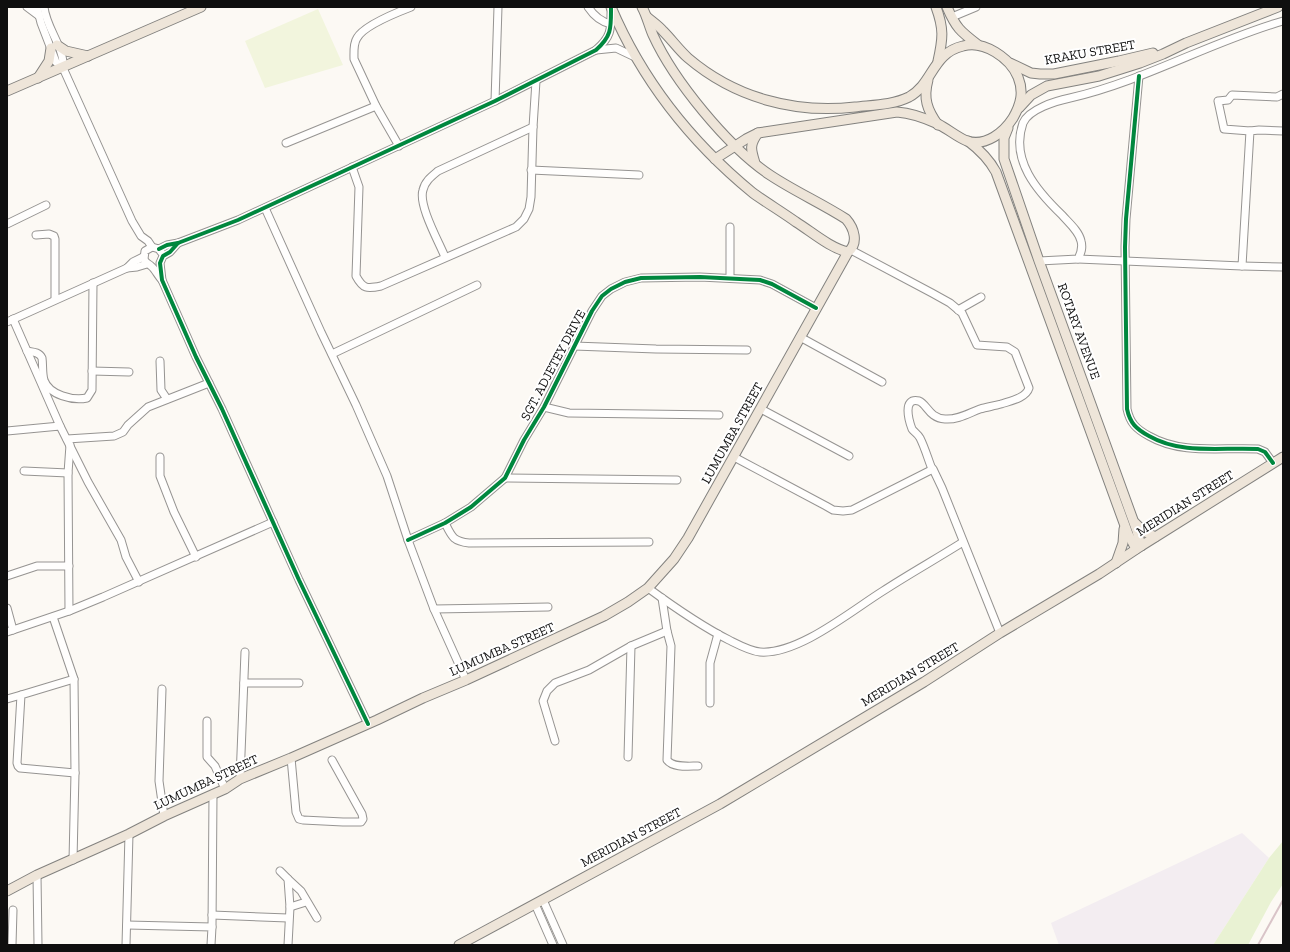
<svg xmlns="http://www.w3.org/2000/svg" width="1290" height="952" font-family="'Zilla Slab',serif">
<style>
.industrial{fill:#f3edf1}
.green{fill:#e9f2d3}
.pitch{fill:#f2f5dd}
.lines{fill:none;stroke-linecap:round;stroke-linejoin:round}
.minor-casing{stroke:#969492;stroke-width:9}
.major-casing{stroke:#83827f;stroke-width:11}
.minor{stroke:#fffefd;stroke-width:7}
.major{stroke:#eee5d9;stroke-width:9}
.rail{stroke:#d9c4c8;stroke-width:2}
.cycleway-casing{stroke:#fff;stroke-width:6}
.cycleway{stroke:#00873e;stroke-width:4}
.labels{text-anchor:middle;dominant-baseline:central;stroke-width:4;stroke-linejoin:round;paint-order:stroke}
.street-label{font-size:13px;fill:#0f0f0f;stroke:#fff}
</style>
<rect width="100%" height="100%" fill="#fcf9f4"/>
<path class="industrial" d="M 1242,833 L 1269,858 L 1213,945 L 1059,945 L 1051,923 Z"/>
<path class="green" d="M 1283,841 L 1283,884 L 1271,902 L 1248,945 L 1213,945 L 1269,858 Z"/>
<path class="pitch" d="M 318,9 L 343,65 L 265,88 L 245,41 Z"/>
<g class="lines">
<g class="minor-casing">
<g id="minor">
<path d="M 27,7 L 39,16"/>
<path d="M 37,7 L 41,23 L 56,62 L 63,68 L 132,221 L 141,236 L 148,241 L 152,247 L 159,249 L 161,252"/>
<path d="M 44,7 C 46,28 65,48 63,68"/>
<path d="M 588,7 C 594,16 601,22 611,24"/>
<path d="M 952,17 L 976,7"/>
<path d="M 596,50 L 616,48 L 637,58"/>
<path d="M 1139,76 L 1126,219 L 1125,247 L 1127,409 C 1130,423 1136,429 1149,436 C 1182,455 1221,447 1258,449 L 1265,452 L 1273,463"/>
<path d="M 495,101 L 498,7"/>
<path d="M 1250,131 L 1224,129 L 1218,101 L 1228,100 L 1232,95 L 1277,97 L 1283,94"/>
<path d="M 286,143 L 376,106"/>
<path d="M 399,146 L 376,106 L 354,59 C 354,52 353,44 357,38 C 364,25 398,12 411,7"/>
<path d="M 352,167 L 359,187 L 356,276 C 363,289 367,289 381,286 L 516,227 L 524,219 L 529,209 L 531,197 L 533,127 L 536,81"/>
<path d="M 531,170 L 639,175"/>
<path d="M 265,208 L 321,332 L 356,405 L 387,476 L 408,540 L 434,609 L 466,680"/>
<path d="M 7,224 L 46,205"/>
<path d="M 730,227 L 730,278"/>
<path d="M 36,235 L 49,234 L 54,236 L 55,239 L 55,299"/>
<path d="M 178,243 L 170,252 L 163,256 L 160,263 L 162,280 L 196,357 L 222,409 L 299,580 L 368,724"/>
<path d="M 152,247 L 145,251 L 144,259 C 146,264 148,263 151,266 C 155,269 158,276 162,280"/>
<path d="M 159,249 L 167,245 L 178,243 L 238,220 L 495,101 L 596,50 C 612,36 611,29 611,9"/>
<path d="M 851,250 L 932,293 L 950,303 L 962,313 L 977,345 L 1007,347 L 1015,352 L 1029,388 C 1026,398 1010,401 1001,404 C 994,406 987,407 980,409 C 969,413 958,420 945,419 C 929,418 927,404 919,401 C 902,397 909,421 912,429 C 914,432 918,434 920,438 C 925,448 928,459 932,469"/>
<path d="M 445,257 C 439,242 418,205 423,190 C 425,181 432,176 438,171 L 533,127"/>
<path d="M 1078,259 L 1242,266 L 1250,131 L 1259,130 L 1283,131"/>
<path d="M 1039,261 L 1078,259 C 1081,253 1083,248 1081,241 C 1079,231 1068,222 1062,215 C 1037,191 1010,160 1023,123 C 1029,109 1056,101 1070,98 C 1144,81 1210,42 1283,21"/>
<path d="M 1242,266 L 1283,267"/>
<path d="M 127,268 L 137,267 L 147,264"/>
<path d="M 958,310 L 981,297"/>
<path d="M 13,319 L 60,426"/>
<path d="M 7,322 L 127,268 L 133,262 L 143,257"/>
<path d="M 800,337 L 882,382"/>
<path d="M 574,346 L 656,349 L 747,350"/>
<path d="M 27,351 C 33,352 39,352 42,358 C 43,365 42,373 44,380 C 49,395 73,401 87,398 L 92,390 L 93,283"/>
<path d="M 332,354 L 477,285"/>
<path d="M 160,361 L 161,390 L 167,399"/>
<path d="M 92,371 L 129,372"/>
<path d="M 544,407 L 569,413 L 719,415"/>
<path d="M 761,409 L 849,456"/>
<path d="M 7,431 L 60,426 L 88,482 L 121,540 L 126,557 L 139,582"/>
<path d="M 67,439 L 114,436 L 123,432 L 128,425 L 148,407 L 209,383"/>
<path d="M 160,457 L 160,476 L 174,512 L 196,557"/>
<path d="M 734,457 L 826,506 L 833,510 L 843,511 L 852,510 L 933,469 L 942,488 L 1000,633"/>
<path d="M 24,471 L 68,473"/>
<path d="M 505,478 L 677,480"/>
<path d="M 445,523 C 452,537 453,541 469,543 L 649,542"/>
<path d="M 408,540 L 445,523 L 471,507 L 505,478 L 524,440 L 544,407 L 592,311 L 602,296 L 611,289 L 625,282 L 641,278 L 700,277 L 760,280 L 772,284 L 816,308"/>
<path d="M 7,576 L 37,566 L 69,566"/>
<path d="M 648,588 C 674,607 701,626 729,640 C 739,645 750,651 760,652 C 798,655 851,611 883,591 C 909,574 936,559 963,542"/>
<path d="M 662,598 L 667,631 L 671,646 L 667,760 C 673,768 689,766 698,766"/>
<path d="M 7,608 L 13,630"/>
<path d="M 434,609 L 548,607"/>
<path d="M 69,611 L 68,473 L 70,445"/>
<path d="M 53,617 L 74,679 L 75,773 L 73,860"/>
<path d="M 7,632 L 69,611 L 103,597 L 273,522"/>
<path d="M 74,679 L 21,695 L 17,763 L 18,766 L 20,768 L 75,773"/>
<path d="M 244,683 L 299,683"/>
<path d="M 162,689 L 159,781 L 164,816"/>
<path d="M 7,699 L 21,695"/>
<path d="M 710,703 L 710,663 L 718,634"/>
<path d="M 207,721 L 207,757 L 215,766 L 225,789"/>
<path d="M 555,741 L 543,701 L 547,691 L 555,683 L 589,670 L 631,646 L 667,631"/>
<path d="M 628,757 L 631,646"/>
<path d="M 291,758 L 296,812 L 299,819 L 303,820 L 343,822 L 361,822 L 363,819 L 362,814 L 332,760"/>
<path d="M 240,779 L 245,652"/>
<path d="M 280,871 L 288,879 L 290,907 L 288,945"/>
<path d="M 37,875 L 38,945"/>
<path d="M 288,879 L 301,891 L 317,918"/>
<path d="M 543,900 L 563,945"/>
<path d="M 535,904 L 553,945"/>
<path d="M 290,907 L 306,902"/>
<path d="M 212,915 L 288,918"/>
<path d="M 127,925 L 212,927 L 211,945"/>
<path d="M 212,927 L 213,794"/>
<path d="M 12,945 L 13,910"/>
<path d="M 126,945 L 129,834"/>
</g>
</g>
<g class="major-casing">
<g id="major">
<path d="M 611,7 C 642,80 692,143 753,193 C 767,203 782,212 796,222 C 812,232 830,248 848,252"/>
<path d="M 936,7 C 944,29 943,38 938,61"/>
<path d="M 947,7 C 956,28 960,31 978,45"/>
<path d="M 647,17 C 653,22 659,26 663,31 C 672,40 679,50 688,58 C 735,98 795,114 855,107 C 872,105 893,105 909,97 C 933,84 932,53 963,46 C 984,40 1010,58 1018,77 C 1024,92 1021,104 1013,118 C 1004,132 986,147 967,141 C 957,137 948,129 938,124 C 925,118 911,113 897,112 L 758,133 L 746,139 L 715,159"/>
<path d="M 57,45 L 66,51 L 88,56"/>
<path d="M 1010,63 L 1031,73 L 1040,74 L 1054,74 L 1119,61 L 1153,53"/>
<path d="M 38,78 L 49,61 L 51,48"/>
<path d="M 928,80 C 923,98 927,110 938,125"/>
<path d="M 7,91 L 201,7"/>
<path d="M 1019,108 L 1031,95 L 1047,86 L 1099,76 L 1140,63 L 1163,54 L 1186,43 L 1278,7"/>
<path d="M 1008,128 L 1004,138 L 1004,159 L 1039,261 L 1137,531 L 1141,546"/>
<path d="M 968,141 C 980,150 989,159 996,172 L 1128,534 L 1136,549"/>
<path d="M 755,163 C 751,150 749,145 758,133"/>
<path d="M 1135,523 L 1142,530 L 1155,537"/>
<path d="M 1116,563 L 1123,543 L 1124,529"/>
<path d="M 7,891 L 37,875 L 129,834 L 164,816 L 225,789 L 240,779 L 291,758 L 377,720 L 423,698 L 466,680 L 604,616 L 628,602 L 648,588 L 674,559 L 688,538 L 848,252 C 859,243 854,228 846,219 C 821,203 794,191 770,175 C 728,147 674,81 653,35 C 649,26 647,16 642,7"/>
<path d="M 459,945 L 720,804 L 924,682 L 1000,633 L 1099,574 L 1141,546 L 1283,457"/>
</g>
</g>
<use href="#minor" class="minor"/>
<use href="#major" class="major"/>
<path class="rail" d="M 1258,945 L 1283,900"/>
<g class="cycleway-casing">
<g id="cycleway">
<path d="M 1139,76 L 1126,219 L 1125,247 L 1127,409 C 1130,423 1136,429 1149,436 C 1182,455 1221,447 1258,449 L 1265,452 L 1273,463"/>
<path d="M 178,243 L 170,252 L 163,256 L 160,263 L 162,280 L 196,357 L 222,409 L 299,580 L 368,724"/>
<path d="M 159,249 L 167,245 L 178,243 L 238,220 L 495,101 L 596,50 C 612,36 611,28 611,7"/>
<path d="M 408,540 L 445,523 L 471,507 L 505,478 L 524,440 L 544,407 L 592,311 L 602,296 L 611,289 L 625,282 L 641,278 L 700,277 L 760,280 L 772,284 L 816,308"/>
</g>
</g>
<use href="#cycleway" class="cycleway"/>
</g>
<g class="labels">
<g class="street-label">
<text transform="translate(1090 52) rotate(-10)">KRAKU STREET</text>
<text transform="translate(1079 331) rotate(70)">ROTARY AVENUE</text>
<text transform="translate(553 365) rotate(-62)">SGT. ADJETEY DRIVE</text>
<text transform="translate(732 433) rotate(-61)">LUMUMBA STREET</text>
<text transform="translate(1185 503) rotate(-32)">MERIDIAN STREET</text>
<text transform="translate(502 649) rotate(-24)">LUMUMBA STREET</text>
<text transform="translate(910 674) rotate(-31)">MERIDIAN STREET</text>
<text transform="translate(206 782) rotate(-25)">LUMUMBA STREET</text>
<text transform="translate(631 837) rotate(-28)">MERIDIAN STREET</text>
</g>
</g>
<rect width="1290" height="952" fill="none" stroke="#0f0f0f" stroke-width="16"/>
</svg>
